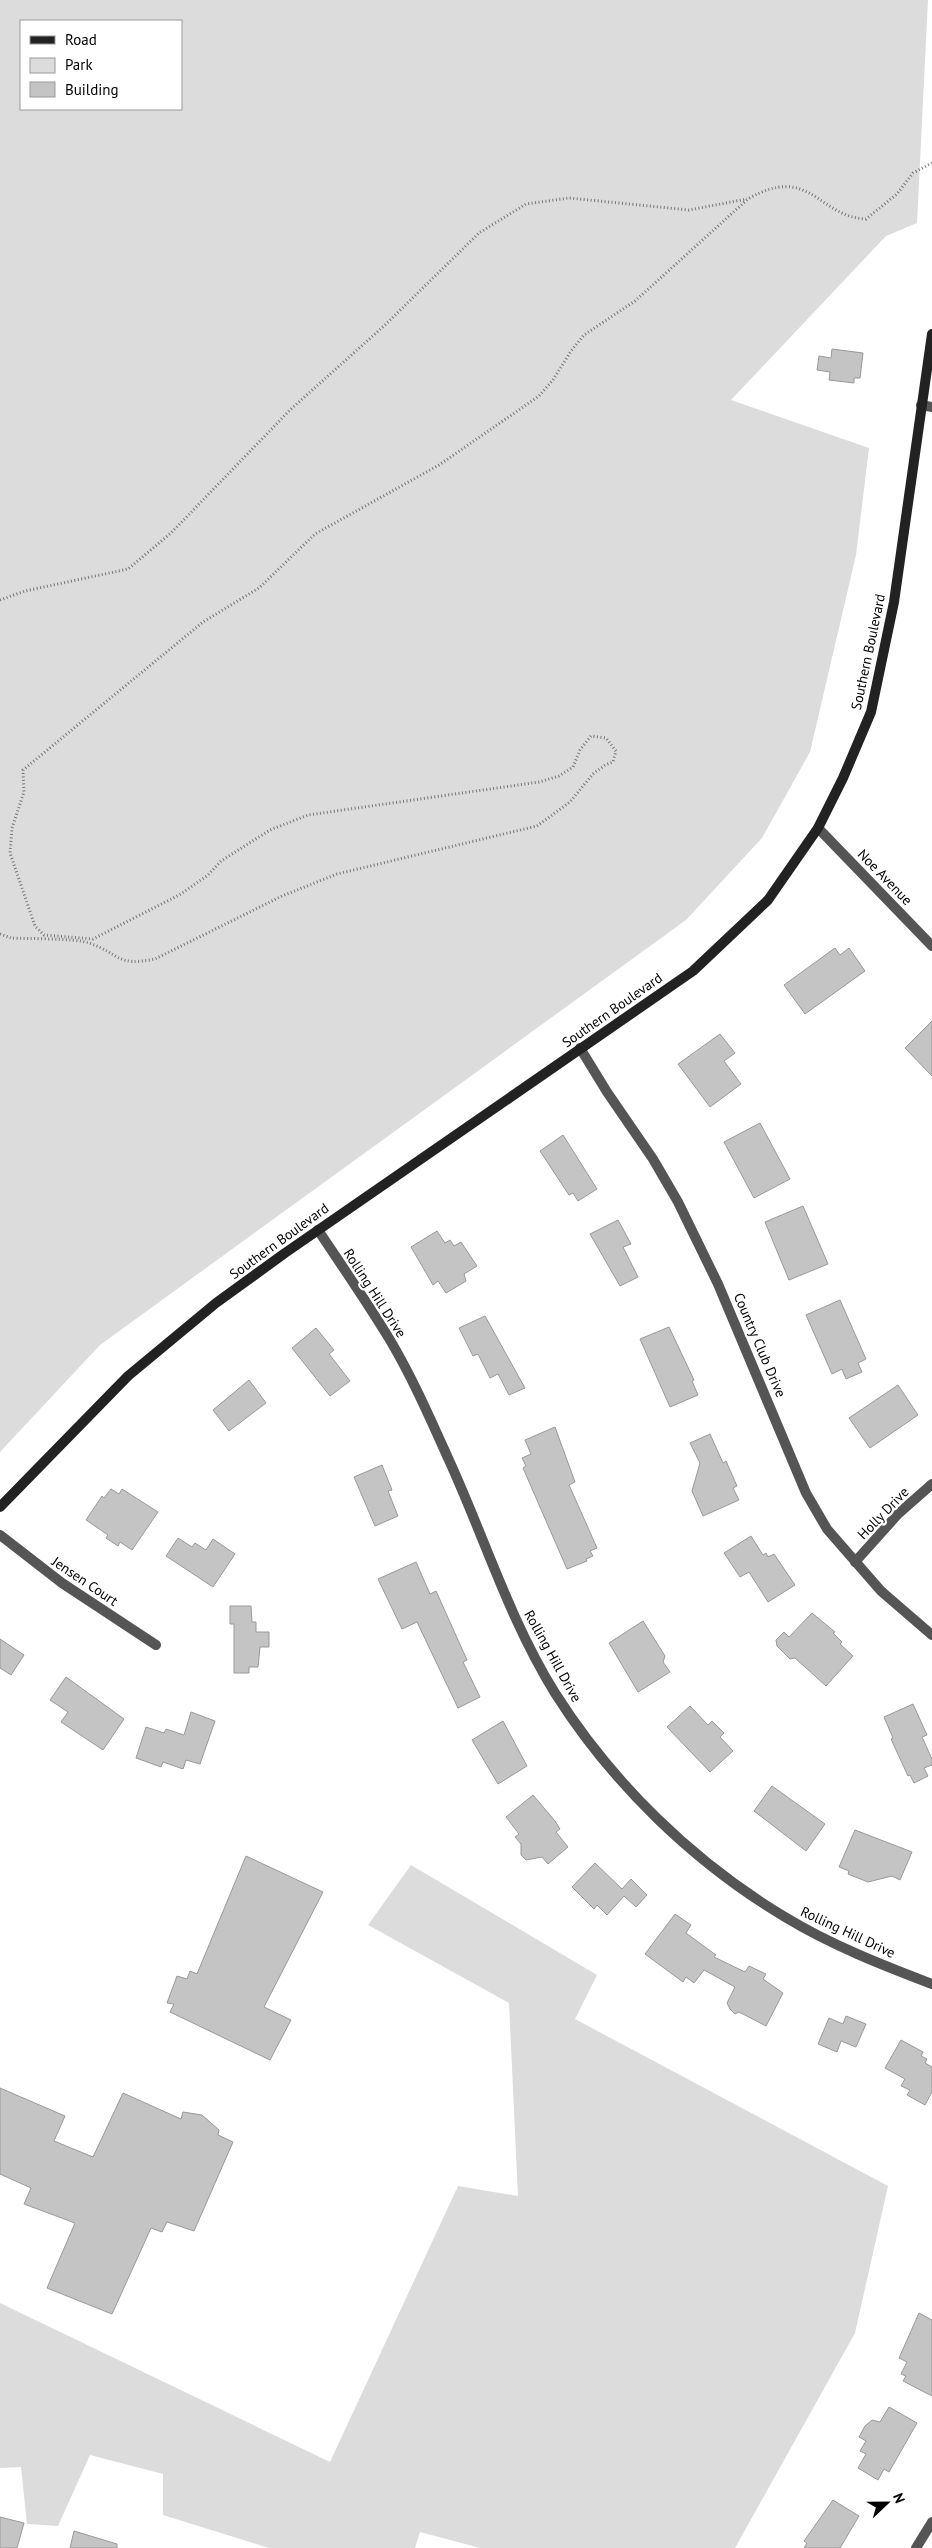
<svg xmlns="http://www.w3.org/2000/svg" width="932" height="2548" font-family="'PT Sans',sans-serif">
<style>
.green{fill:#dcdcdc;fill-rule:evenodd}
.building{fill:#c4c4c4;stroke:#999}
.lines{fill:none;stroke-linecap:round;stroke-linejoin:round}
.path{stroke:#777;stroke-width:3;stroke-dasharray:1 2.5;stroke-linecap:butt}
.minor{stroke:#555;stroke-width:10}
.secondary{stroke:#222;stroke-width:10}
.labels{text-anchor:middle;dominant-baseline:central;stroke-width:4.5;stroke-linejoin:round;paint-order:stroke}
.street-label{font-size:14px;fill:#000;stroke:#fff}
</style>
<rect width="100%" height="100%" fill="#fff"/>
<g class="green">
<path d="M 0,0 L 928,0 L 917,223 L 886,236 L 731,400 L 869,448 L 856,555 L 810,752 L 762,838 L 686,920 L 100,1345 L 0,1452 ZM 21,21 L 181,21 L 181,109 L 21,109 Z"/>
<path d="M 411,1865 L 597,1975 L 575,2019 L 888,2186 L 855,2333 L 735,2548 L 480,2548 L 420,2532 L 415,2548 L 269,2548 L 163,2515 L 163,2474 L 90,2455 L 58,2526 L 27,2524 L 21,2467 L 0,2468 L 0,2303 L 330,2462 L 458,2186 L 518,2196 L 509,2003 L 368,1925 Z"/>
</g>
<g class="building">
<path d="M 832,349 L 863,353 L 860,378 L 854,378 L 854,383 L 829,380 L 830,372 L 817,370 L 819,356 L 831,358 Z"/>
<path d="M 835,948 L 840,955 L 849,948 L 865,971 L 805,1014 L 784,985 Z"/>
<path d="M 932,1021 L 932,1076 L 905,1048 Z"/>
<path d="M 720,1034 L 735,1053 L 724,1061 L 741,1084 L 710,1107 L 678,1064 Z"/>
<path d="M 760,1123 L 790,1179 L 754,1198 L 724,1142 Z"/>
<path d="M 563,1135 L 597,1189 L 578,1201 L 573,1193 L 569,1195 L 540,1151 Z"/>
<path d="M 803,1206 L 828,1264 L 789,1280 L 765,1222 Z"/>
<path d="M 618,1220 L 631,1244 L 623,1247 L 638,1277 L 620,1286 L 590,1234 Z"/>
<path d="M 437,1231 L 445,1243 L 450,1240 L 454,1246 L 461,1242 L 477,1266 L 464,1274 L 466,1281 L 446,1293 L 438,1281 L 433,1285 L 411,1247 Z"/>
<path d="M 840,1300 L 866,1359 L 858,1363 L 862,1372 L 846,1379 L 842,1369 L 832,1374 L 806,1315 Z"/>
<path d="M 485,1316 L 525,1388 L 509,1395 L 498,1374 L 490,1378 L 478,1354 L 473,1356 L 459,1328 Z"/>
<path d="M 669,1327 L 694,1380 L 692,1381 L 698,1395 L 670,1407 L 640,1339 Z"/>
<path d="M 316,1328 L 334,1350 L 329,1354 L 350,1381 L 330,1396 L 292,1348 Z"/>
<path d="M 249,1380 L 266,1403 L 229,1431 L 213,1410 Z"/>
<path d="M 898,1385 L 918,1415 L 870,1448 L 849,1418 Z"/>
<path d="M 555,1427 L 575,1482 L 569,1485 L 597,1548 L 590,1551 L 593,1556 L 586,1559 L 587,1561 L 567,1569 L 523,1468 L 526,1466 L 522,1458 L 531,1454 L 525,1440 Z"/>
<path d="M 710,1434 L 723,1463 L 726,1461 L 737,1486 L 733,1488 L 739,1500 L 703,1516 L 692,1491 L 700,1463 L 690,1443 Z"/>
<path d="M 382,1465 L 392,1490 L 388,1491 L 398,1516 L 375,1526 L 354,1477 Z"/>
<path d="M 111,1489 L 119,1494 L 122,1489 L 158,1512 L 132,1550 L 120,1542 L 118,1546 L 106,1538 L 108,1535 L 86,1520 L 102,1496 L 104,1498 Z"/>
<path d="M 751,1536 L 763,1555 L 766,1553 L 768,1557 L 774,1554 L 795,1585 L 768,1602 L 749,1572 L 740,1577 L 724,1553 Z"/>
<path d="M 178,1538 L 192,1547 L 195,1543 L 206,1550 L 213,1539 L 235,1554 L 213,1587 L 166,1556 Z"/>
<path d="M 416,1562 L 430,1594 L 436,1591 L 467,1660 L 463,1662 L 480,1697 L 458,1708 L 417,1622 L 402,1629 L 378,1579 Z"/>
<path d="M 230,1606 L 251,1606 L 252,1622 L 256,1622 L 256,1632 L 269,1632 L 269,1647 L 260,1647 L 258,1667 L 249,1667 L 249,1673 L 234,1673 L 234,1624 L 230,1624 Z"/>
<path d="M 812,1613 L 835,1632 L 833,1633 L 842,1642 L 840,1644 L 853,1656 L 826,1686 L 795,1658 L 790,1659 L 777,1646 L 776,1640 L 784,1632 L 789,1637 Z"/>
<path d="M 643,1621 L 665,1656 L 663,1662 L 670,1672 L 638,1692 L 609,1643 Z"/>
<path d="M 0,1639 L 24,1655 L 11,1675 L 0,1668 Z"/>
<path d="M 66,1677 L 124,1719 L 103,1750 L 61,1722 L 68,1712 L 50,1700 Z"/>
<path d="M 913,1704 L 927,1735 L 922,1737 L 932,1759 L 932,1765 L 924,1768 L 928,1776 L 914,1783 L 910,1775 L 908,1776 L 891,1739 L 893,1738 L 884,1717 Z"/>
<path d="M 690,1706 L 708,1725 L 712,1721 L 724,1733 L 720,1737 L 733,1751 L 710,1772 L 667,1727 Z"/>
<path d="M 191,1712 L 215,1721 L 200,1764 L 186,1760 L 183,1769 L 163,1762 L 161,1767 L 136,1758 L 146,1727 L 164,1733 L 166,1729 L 184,1735 Z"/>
<path d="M 503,1721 L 527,1766 L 498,1784 L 472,1740 Z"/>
<path d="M 772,1786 L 825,1824 L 806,1851 L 754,1811 Z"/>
<path d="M 533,1795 L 555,1821 L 560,1829 L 556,1832 L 568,1847 L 548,1864 L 542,1857 L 526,1860 L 521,1855 L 521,1844 L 515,1837 L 519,1834 L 506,1817 Z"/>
<path d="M 855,1830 L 912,1852 L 900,1880 L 892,1876 L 868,1882 L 848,1874 L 849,1871 L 839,1867 Z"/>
<path d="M 246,1856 L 323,1892 L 264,2007 L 291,2020 L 270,2060 L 170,2012 L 174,2004 L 167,2003 L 177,1976 L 187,1979 L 190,1971 L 197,1974 Z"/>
<path d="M 595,1863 L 622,1889 L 631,1879 L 647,1895 L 636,1907 L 624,1896 L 607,1915 L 597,1905 L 594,1909 L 572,1887 Z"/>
<path d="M 675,1914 L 691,1925 L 686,1933 L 716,1955 L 714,1957 L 745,1972 L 749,1966 L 766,1974 L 763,1979 L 783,1993 L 766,2026 L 739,2012 L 735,2014 L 730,2009 L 727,2003 L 735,1987 L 704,1970 L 694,1983 L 686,1977 L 683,1982 L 645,1954 Z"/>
<path d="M 846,2016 L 866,2024 L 856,2047 L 841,2041 L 837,2052 L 818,2044 L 829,2018 L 843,2024 Z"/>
<path d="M 901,2040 L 923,2052 L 921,2056 L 927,2059 L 925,2063 L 932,2067 L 932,2092 L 925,2105 L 907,2095 L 910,2090 L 901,2086 L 905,2079 L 885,2068 Z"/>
<path d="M 0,2088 L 65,2116 L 54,2141 L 93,2157 L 123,2093 L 181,2119 L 183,2112 L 202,2115 L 219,2130 L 218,2135 L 233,2142 L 194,2231 L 167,2222 L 162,2232 L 151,2228 L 112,2314 L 47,2288 L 75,2223 L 24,2204 L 31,2188 L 0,2174 Z"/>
<path d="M 919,2313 L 932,2320 L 932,2396 L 903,2381 L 906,2376 L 901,2374 L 907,2362 L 899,2358 Z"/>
<path d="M 889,2407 L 917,2423 L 889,2472 L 884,2469 L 878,2480 L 858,2468 L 866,2454 L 860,2451 L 866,2441 L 859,2437 L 865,2426 L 872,2420 L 880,2422 Z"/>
<path d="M 833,2500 L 859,2516 L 840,2548 L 804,2548 L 807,2543 L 804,2541 Z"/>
<path d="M 0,2517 L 24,2523 L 17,2548 L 0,2548 Z"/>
<path d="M 74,2531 L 117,2544 L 117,2548 L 70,2548 Z"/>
</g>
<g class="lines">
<g class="path">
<path d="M 0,600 L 25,591 L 128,569 L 171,533 L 290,410 L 385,325 L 479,233 L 526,204 L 569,198 L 689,210 L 747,199"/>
<path d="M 0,934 L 11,938 C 30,939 74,938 89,943 C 121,954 116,967 155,959 L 282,896 L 337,874 L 537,826 L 570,802 L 593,774 L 605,765 L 613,762 L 616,751 L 606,738 L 591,736 L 580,750 L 573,767 L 559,776 L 539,782 L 308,815 L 270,830 L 221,861 L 208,875 L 181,894 L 93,939 L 44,935 L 35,926 L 10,853 L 12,828 L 24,792 L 23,770 L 203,622 L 259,588 L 315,534 L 439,465 L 539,396 L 553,380 L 571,351 L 584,335 L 635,301 L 748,199 C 810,163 818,217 866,219 L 897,194 L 913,173 L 932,163"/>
</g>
<g class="minor">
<path d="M 921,405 L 932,407"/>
<path d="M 818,828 L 932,946"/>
<path d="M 580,1048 L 607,1092 L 653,1159 L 678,1202 L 718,1284 L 806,1493 L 827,1529 L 881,1591 L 932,1635"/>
<path d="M 318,1230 C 342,1266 367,1302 390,1340 C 412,1377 430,1418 448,1458 C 484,1536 509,1619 555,1693 C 612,1783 693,1862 785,1917 C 831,1945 882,1965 932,1984"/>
<path d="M 0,1535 L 62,1583 L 156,1645"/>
<path d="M 855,1562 L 898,1514 L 932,1484"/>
<path d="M 916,2548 L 932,2522"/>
</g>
<path class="secondary" d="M 0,1507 L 128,1376 L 216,1303 L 285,1253 L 693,971 L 768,900 L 818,828 L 843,778 L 871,712 L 894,602 L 932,334"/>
</g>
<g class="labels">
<g class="street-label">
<text transform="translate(868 652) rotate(-78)">Southern Boulevard</text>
<text transform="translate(885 877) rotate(46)">Noe Avenue</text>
<text transform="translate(612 1010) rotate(-35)">Southern Boulevard</text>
<text transform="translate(279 1241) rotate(-36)">Southern Boulevard</text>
<text transform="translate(375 1293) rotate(57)">Rolling Hill Drive</text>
<text transform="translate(760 1345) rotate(67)">Country Club Drive</text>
<text transform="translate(883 1513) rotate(-46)">Holly Drive</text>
<text transform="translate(85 1581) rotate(34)">Jensen Court</text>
<text transform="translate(553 1656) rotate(61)">Rolling Hill Drive</text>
<text transform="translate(848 1932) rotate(25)">Rolling Hill Drive</text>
</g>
</g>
<rect x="20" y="20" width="162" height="90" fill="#ffffff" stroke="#999999"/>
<rect x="30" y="36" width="25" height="8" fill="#222222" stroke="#999999"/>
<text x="65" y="45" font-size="15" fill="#000000">Road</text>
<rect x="30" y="58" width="25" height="15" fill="#dcdcdc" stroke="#999999"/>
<text x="65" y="70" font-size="15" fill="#000000">Park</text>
<rect x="30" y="82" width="25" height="15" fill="#c4c4c4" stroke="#999999"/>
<text x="65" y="95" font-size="15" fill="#000000">Building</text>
<g transform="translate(887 2503) rotate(68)" stroke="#ffffff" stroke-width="4" paint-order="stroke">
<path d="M0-4L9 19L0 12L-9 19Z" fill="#000000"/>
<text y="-8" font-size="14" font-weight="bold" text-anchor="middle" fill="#000000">N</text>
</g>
</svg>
